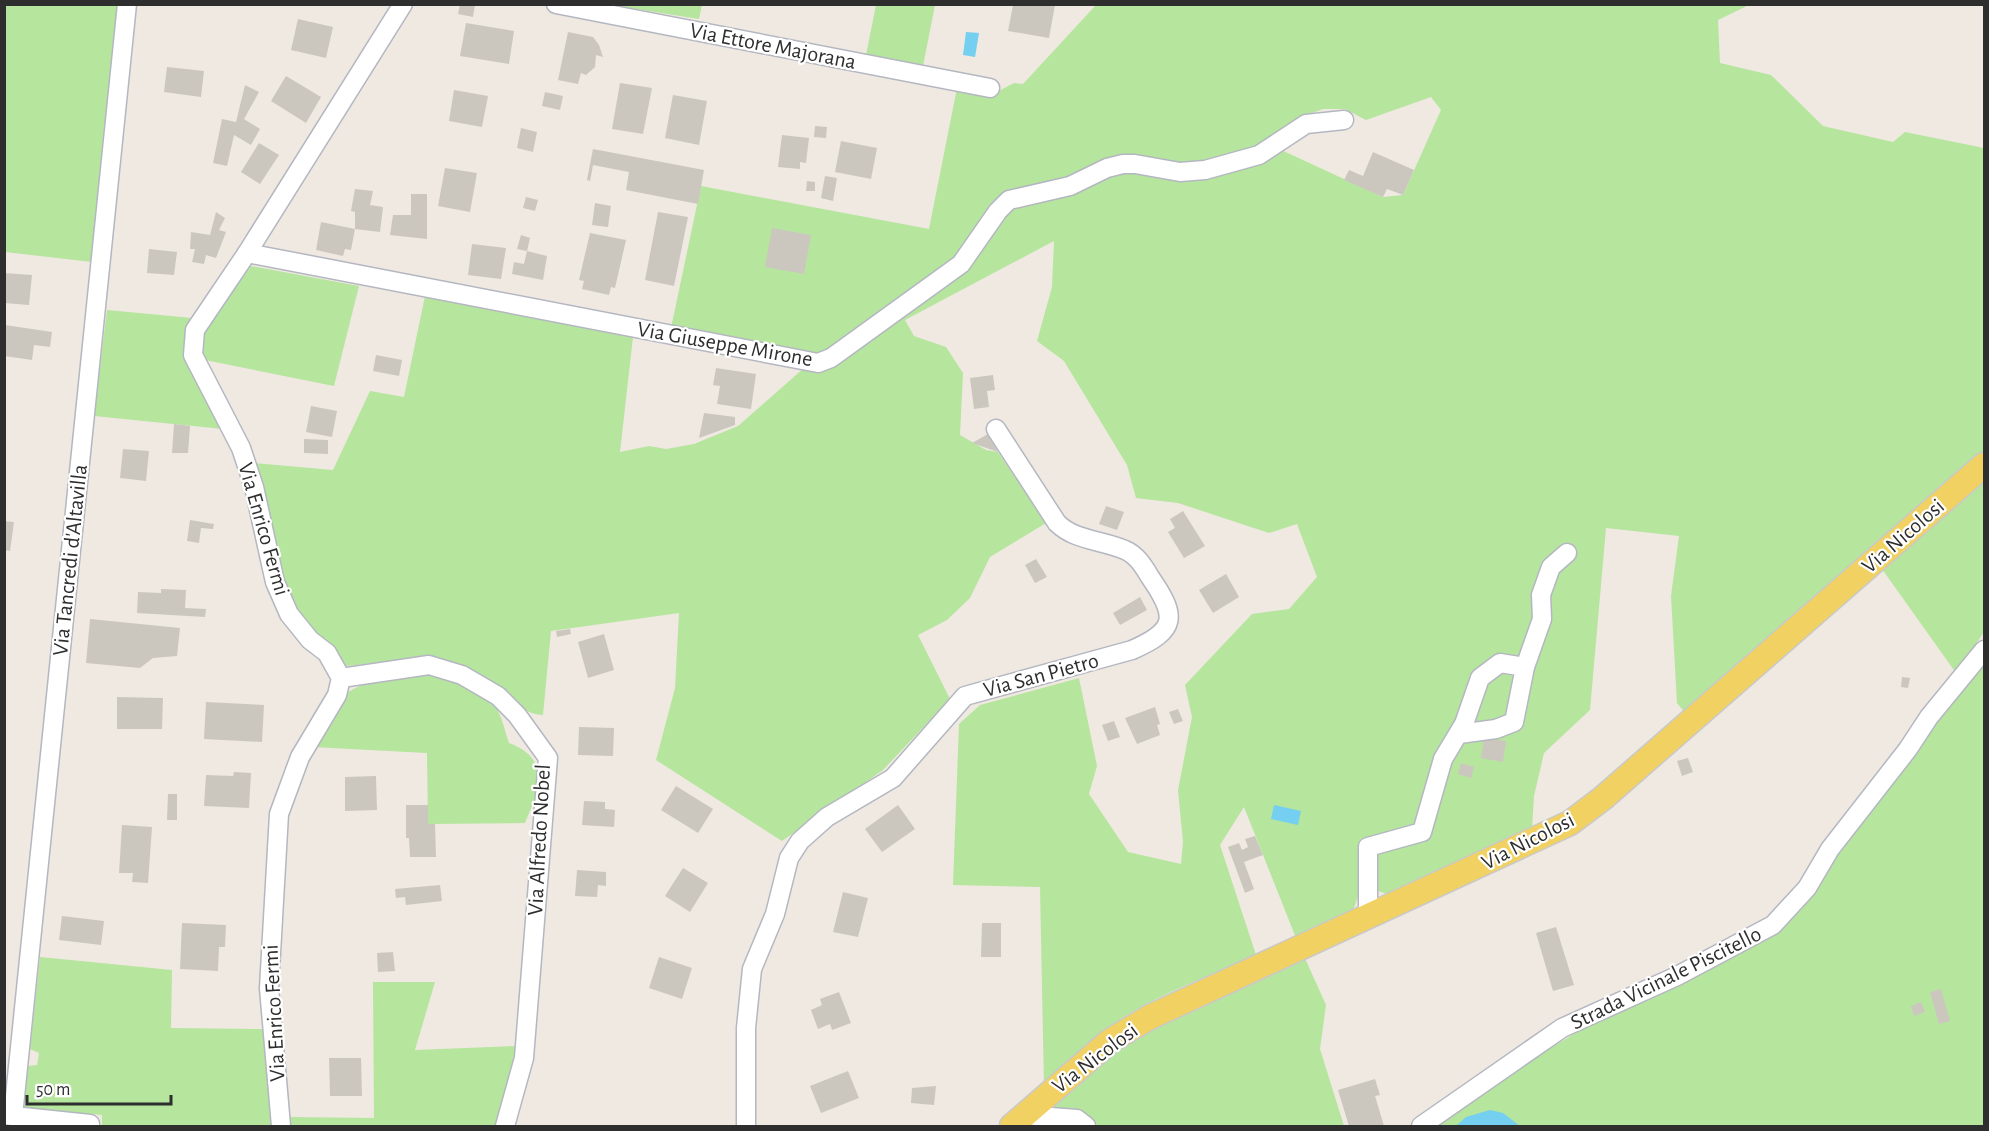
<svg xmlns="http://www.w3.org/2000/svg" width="1989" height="1131" font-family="'Alegreya Sans',sans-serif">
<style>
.green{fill:#b6e59e}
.water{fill:#75cff0}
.building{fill:#cbc7bf}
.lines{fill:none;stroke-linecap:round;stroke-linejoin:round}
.minor-casing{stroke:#b4b7c1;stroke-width:21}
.major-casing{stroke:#c9c9c9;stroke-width:27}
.minor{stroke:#fff;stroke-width:18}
.major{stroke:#f2d163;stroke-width:24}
.labels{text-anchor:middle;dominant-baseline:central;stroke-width:4.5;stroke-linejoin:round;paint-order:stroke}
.street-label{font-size:22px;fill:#2e2e2e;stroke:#fff}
</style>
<rect width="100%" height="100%" fill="#efe9e1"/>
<g class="green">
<path d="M 5,5 L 121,5 L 92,262 L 5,252 Z"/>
<path d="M 611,5 L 702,4 L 702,5 L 699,19 Z"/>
<path d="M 876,5 L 935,5 L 923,66 L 866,55 Z"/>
<path d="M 1096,5 L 1749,5 L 1718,20 L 1720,63 L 1771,75 L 1823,126 L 1893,142 L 1905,132 L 1984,148 L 1984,451 L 1686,714 L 1677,703 L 1671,596 L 1679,536 L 1606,528 L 1590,710 L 1544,753 L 1534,796 L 1532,830 L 1390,895 L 1372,889 L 1359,893 L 1352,914 L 1296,938 L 1244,807 L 1220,845 L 1256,955 C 1209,977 1154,995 1112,1025 C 1087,1043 1066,1065 1044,1087 L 1040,887 L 953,885 L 959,724 L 980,705 L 1079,678 L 1097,766 L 1089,794 L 1128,852 L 1181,864 L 1183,842 L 1178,790 L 1192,717 L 1185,685 L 1252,614 L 1289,609 L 1317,577 L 1297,524 L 1269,533 L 1178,503 L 1136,498 L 1127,465 L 1064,361 L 1037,341 L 1052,287 L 1054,241 L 905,320 L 914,336 L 946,347 L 963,373 L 960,435 L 986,450 L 998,452 L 1046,523 L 990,557 L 970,598 L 947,620 L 918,635 L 950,699 L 883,770 L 782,841 L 656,760 L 675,688 L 679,613 L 551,631 L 543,715 C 520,714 504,692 484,681 C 433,654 402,660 346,666 L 288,601 L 280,581 L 264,490 L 253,463 L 333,470 L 370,391 L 404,397 L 425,296 L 633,337 L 620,452 L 649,446 L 666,449 L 694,444 L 738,426 L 804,368 L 817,368 L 834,362 L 965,267 L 1011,205 L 1072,191 L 1100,175 L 1122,170 L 1178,177 L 1213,174 L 1262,158 L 1279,149 L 1383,197 L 1403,195 L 1441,110 L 1431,97 L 1366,120 L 1345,109 L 1323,109 L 1302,117 L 1261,147 L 1227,160 L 1184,167 L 1135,159 L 1107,162 L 1095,165 L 1064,183 L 1007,197 L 992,211 L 956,261 L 938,277 L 823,356 L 671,328 L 701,186 L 929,229 L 957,88 L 989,96 L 1014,83 L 1023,84 Z"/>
<path d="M 251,266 L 359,286 L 334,386 L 205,360 L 201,352 L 206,329 Z"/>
<path d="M 107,310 L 192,318 L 185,333 L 186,356 L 223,429 L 94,416 Z"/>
<path d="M 1984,479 L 1984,632 L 1956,673 L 1882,569 Z"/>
<path d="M 1984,659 L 1984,1126 L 1434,1126 L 1552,1047 L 1808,896 Z"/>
<path d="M 422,672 C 444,677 483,688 496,708 C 503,719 505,732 509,743 C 552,759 539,790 525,823 L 428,824 L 427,753 L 312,747 L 344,695 C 366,679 396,677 422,672 Z"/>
<path d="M 1304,956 L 1326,1005 L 1320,1049 L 1344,1126 L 1092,1126 L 1043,1111 L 1118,1047 L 1146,1030 Z"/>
<path d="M 40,957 L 172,970 L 171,1028 L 264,1029 L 272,1126 L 102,1126 L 102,1115 L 24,1108 L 28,1066 L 37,1065 L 39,1053 L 30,1049 Z"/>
<path d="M 373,982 L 435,982 L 415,1050 L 516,1046 L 499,1126 L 291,1126 L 290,1117 L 374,1118 Z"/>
</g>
<g class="water">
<path d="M 966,32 L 979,33 L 975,57 L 963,55 Z"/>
<path d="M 1274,805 L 1301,811 L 1298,825 L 1271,819 Z"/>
<path d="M 1490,1110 L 1503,1113 L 1520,1126 L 1456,1126 L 1466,1117 Z"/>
</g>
<g class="building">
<path d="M 460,4 L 475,4 L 473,17 L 458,14 Z"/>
<path d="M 1013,5 L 1055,5 L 1049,38 L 1008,31 Z"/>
<path d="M 298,19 L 333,27 L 326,58 L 291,50 Z"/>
<path d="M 466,23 L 514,31 L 509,64 L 460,56 Z"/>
<path d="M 568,32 L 593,37 L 599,45 L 603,57 L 596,55 L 595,67 L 586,75 L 581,73 L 578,84 L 558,80 Z"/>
<path d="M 167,67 L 204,71 L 201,97 L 164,92 Z"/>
<path d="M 286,76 L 321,97 L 306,123 L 271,101 Z"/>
<path d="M 620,83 L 652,88 L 643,134 L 612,129 Z"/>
<path d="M 245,85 L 259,92 L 244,119 L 260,129 L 251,145 L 234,135 L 227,166 L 213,163 L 222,119 L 236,122 Z"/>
<path d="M 454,90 L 488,96 L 482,127 L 449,121 Z"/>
<path d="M 545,92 L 563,96 L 560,110 L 542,106 Z"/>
<path d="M 673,95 L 707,101 L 699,145 L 665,138 Z"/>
<path d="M 815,126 L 827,127 L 826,138 L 814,137 Z"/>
<path d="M 521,128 L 537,132 L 533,152 L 517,148 Z"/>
<path d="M 782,135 L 809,138 L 806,163 L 800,162 L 800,169 L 778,167 Z"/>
<path d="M 841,141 L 877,148 L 871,179 L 835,172 Z"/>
<path d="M 259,143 L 279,155 L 260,184 L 241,172 Z"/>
<path d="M 593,149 L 704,170 L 698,204 L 626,190 L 629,172 L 593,165 L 590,181 L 587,180 Z"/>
<path d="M 1373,152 L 1414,170 L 1403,195 L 1387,189 L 1383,197 L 1344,180 L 1349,170 L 1363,176 Z"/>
<path d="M 445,168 L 477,173 L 470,212 L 438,206 Z"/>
<path d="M 825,176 L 837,178 L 833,201 L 821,198 Z"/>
<path d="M 807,181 L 815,182 L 815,191 L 806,191 Z"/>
<path d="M 355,189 L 373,191 L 370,205 L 383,207 L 380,232 L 355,229 L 351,250 L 345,249 L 343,256 L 316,250 L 321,222 L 355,229 L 355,212 L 351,211 Z"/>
<path d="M 411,194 L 427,194 L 427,239 L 390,235 L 393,215 L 411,215 Z"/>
<path d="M 526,197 L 538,200 L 535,211 L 523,208 Z"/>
<path d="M 595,203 L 611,206 L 608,227 L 592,225 Z"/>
<path d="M 216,212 L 225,218 L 219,230 L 226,232 L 216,258 L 206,255 L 204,264 L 192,262 L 195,249 L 190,249 L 191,232 L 210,235 Z"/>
<path d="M 658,212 L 688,217 L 674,286 L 645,280 Z"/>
<path d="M 772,228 L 811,235 L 804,274 L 765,267 Z"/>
<path d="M 590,233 L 626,240 L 615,288 L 611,287 L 609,295 L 582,289 L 584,281 L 579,280 Z"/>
<path d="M 521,235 L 530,238 L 527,251 L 517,249 Z"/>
<path d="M 472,244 L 506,248 L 501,279 L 468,275 Z"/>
<path d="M 149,249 L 177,252 L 174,275 L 147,273 Z"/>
<path d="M 527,251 L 547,256 L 543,280 L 512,274 L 514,262 L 524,264 Z"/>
<path d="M 4,273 L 32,275 L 29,305 L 4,303 Z"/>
<path d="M 5,325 L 52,332 L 50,347 L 34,345 L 32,360 L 4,356 Z"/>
<path d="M 376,355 L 402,360 L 399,376 L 373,371 Z"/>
<path d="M 716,368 L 756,374 L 751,409 L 717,404 L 720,386 L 713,385 Z"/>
<path d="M 993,375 L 995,390 L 987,391 L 989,407 L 974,409 L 970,378 Z"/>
<path d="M 311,406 L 337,411 L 332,437 L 306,432 Z"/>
<path d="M 704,413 L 735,417 L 735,425 L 699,438 Z"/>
<path d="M 174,424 L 190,426 L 188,453 L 172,453 Z"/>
<path d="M 988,434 L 998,452 L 972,443 Z"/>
<path d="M 304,439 L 328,440 L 328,454 L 304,453 Z"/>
<path d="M 123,449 L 149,451 L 146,481 L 120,478 Z"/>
<path d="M 1106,506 L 1124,512 L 1117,530 L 1099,524 Z"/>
<path d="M 1183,511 L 1205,546 L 1184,558 L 1168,532 L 1175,528 L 1170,519 Z"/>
<path d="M 190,520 L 214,524 L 213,529 L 201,528 L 199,543 L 187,541 Z"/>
<path d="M 4,521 L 14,522 L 10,551 L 4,550 Z"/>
<path d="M 1036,559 L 1047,577 L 1035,583 L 1025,565 Z"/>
<path d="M 1226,574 L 1239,597 L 1213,613 L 1199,590 Z"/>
<path d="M 161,589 L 186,590 L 185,608 L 206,609 L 205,617 L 137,613 L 138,592 L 161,593 Z"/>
<path d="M 1140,597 L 1147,610 L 1120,625 L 1113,613 Z"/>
<path d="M 90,619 L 180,628 L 177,656 L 153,658 L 140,668 L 86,663 Z"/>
<path d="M 570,629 L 571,634 L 557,637 L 556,631 Z"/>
<path d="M 604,634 L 614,670 L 588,678 L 578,642 Z"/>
<path d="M 1902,677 L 1910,678 L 1908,688 L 1901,687 Z"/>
<path d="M 117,697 L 163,698 L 162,729 L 117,729 Z"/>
<path d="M 206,702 L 264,705 L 262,742 L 204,739 Z"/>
<path d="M 1155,707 L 1160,724 L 1157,725 L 1160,735 L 1137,744 L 1125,718 Z"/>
<path d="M 1178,709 L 1183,721 L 1174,724 L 1169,712 Z"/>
<path d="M 1114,721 L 1120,737 L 1108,741 L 1102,725 Z"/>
<path d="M 579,727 L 614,728 L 613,756 L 578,755 Z"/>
<path d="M 1484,738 L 1506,741 L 1503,762 L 1481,758 Z"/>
<path d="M 1688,758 L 1693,772 L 1682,776 L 1677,761 Z"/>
<path d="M 1461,763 L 1474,767 L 1471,778 L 1458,774 Z"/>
<path d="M 234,772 L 251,773 L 249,808 L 204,806 L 206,775 L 233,776 Z"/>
<path d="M 376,776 L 377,810 L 345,811 L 345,777 Z"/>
<path d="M 676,786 L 713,809 L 698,833 L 661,810 Z"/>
<path d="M 168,794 L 177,794 L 177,820 L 167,820 Z"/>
<path d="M 584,801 L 605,802 L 605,809 L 615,810 L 614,827 L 582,825 Z"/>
<path d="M 406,805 L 428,805 L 428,824 L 435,824 L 436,857 L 410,857 L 409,838 L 406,838 Z"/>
<path d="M 898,805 L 915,829 L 882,852 L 865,829 Z"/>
<path d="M 122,825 L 152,827 L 148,883 L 132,882 L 133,873 L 119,873 Z"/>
<path d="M 1255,836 L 1263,855 L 1244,862 L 1254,889 L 1245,893 L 1228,847 L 1239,843 L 1242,850 L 1248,847 L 1245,839 Z"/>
<path d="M 683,868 L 708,883 L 690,912 L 665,896 Z"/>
<path d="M 577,870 L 606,872 L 606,886 L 598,885 L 597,897 L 575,896 Z"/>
<path d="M 440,885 L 442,901 L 406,905 L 405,897 L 396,898 L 395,889 Z"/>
<path d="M 843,892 L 868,898 L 858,937 L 833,932 Z"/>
<path d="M 62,916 L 104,921 L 101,945 L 59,940 Z"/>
<path d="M 182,923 L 226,925 L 225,947 L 219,947 L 218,971 L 180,969 Z"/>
<path d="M 982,923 L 1001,923 L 1001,957 L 981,957 Z"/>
<path d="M 1556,927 L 1574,985 L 1553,991 L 1536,933 Z"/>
<path d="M 393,952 L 395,971 L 378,972 L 377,953 Z"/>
<path d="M 659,957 L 692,968 L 682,999 L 649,988 Z"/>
<path d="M 1941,989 L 1950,1021 L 1939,1024 L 1930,992 Z"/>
<path d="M 839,992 L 851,1023 L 832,1030 L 830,1024 L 818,1029 L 811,1010 L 822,1005 L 820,999 Z"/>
<path d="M 1921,1002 L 1925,1012 L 1914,1016 L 1911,1006 Z"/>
<path d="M 329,1058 L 361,1058 L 362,1096 L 330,1096 Z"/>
<path d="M 848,1071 L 859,1098 L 821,1113 L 810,1086 Z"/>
<path d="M 1375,1079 L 1380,1095 L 1375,1096 L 1384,1126 L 1349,1126 L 1338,1090 Z"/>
<path d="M 936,1086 L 934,1105 L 911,1103 L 912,1088 Z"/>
</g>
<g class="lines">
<g class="minor-casing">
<g id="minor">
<path d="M 556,4 L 990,88"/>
<path d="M 247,253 L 818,363 L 831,358 L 961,264 L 998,211 L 1009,200 L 1070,186 L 1107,168 L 1123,164 L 1135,164 L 1180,172 L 1205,170 L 1259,155 L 1306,124 L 1344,120"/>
<path d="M 1525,667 L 1542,619 L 1541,595 L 1551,567 L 1567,553"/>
<path d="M 341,678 L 429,665 L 462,675 L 498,696 L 517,715 L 548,758 L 524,1058 L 505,1126"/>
<path d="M 1368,916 L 1368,847 L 1422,832 L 1443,759 L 1464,724 L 1480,678 L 1500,663 L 1525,667 L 1514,722 L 1496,729 L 1459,734"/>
<path d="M 4,1115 L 90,1124"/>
<path d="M 1024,1115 L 1077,1119 L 1086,1126"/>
<path d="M 13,1116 L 127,4"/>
<path d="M 281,1126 L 269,988 L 279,814 L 300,757 L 337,695 L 341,678 L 327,653 L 310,640 L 289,614 L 275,582 L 254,487 L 241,448 L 193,355 L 195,330 L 247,253 L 403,4"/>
<path d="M 746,1126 L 746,1028 L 752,969 L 775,914 L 789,858 L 800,841 L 827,817 L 893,778 L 965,696 L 1132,650 C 1178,630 1177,616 1150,577 C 1144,567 1137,555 1125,550 C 1103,540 1075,541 1057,523 L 996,429"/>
<path d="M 1421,1126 L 1562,1028 L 1677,976 L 1773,925 L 1807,888 L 1830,849 L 1908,749 L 1929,717 L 1984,650"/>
</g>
</g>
<g class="major-casing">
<path id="major" d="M 1012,1126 L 1110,1041 L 1150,1017 L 1570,823 L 1603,798 L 1984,465"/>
</g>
<use href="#minor" class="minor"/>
<use href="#major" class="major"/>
</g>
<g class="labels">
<g class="street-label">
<text transform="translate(773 46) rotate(11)">Via Ettore Majorana</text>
<text transform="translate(725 344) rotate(10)">Via Giuseppe Mirone</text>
<text transform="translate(264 529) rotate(74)">Via Enrico Fermi</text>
<text transform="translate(1903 536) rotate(-41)">Via Nicolosi</text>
<text transform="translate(70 560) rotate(-84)">Via Tancredi d'Altavilla</text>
<text transform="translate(1041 675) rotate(-15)">Via San Pietro</text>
<text transform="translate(539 840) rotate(-87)">Via Alfredo Nobel</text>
<text transform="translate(1528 841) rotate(-27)">Via Nicolosi</text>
<text transform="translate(1666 978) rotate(-26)">Strada Vicinale Piscitello</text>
<text transform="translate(274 1013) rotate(-93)">Via Enrico Fermi</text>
<text transform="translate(1095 1058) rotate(-37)">Via Nicolosi</text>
</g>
</g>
<rect width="1989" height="1131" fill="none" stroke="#2e2e2e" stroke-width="12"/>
<path d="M27 1095v9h144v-9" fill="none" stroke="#2e2e2e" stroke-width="3"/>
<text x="36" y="1095" font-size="18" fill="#2e2e2e" stroke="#ffffff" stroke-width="4.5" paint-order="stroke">50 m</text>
</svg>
